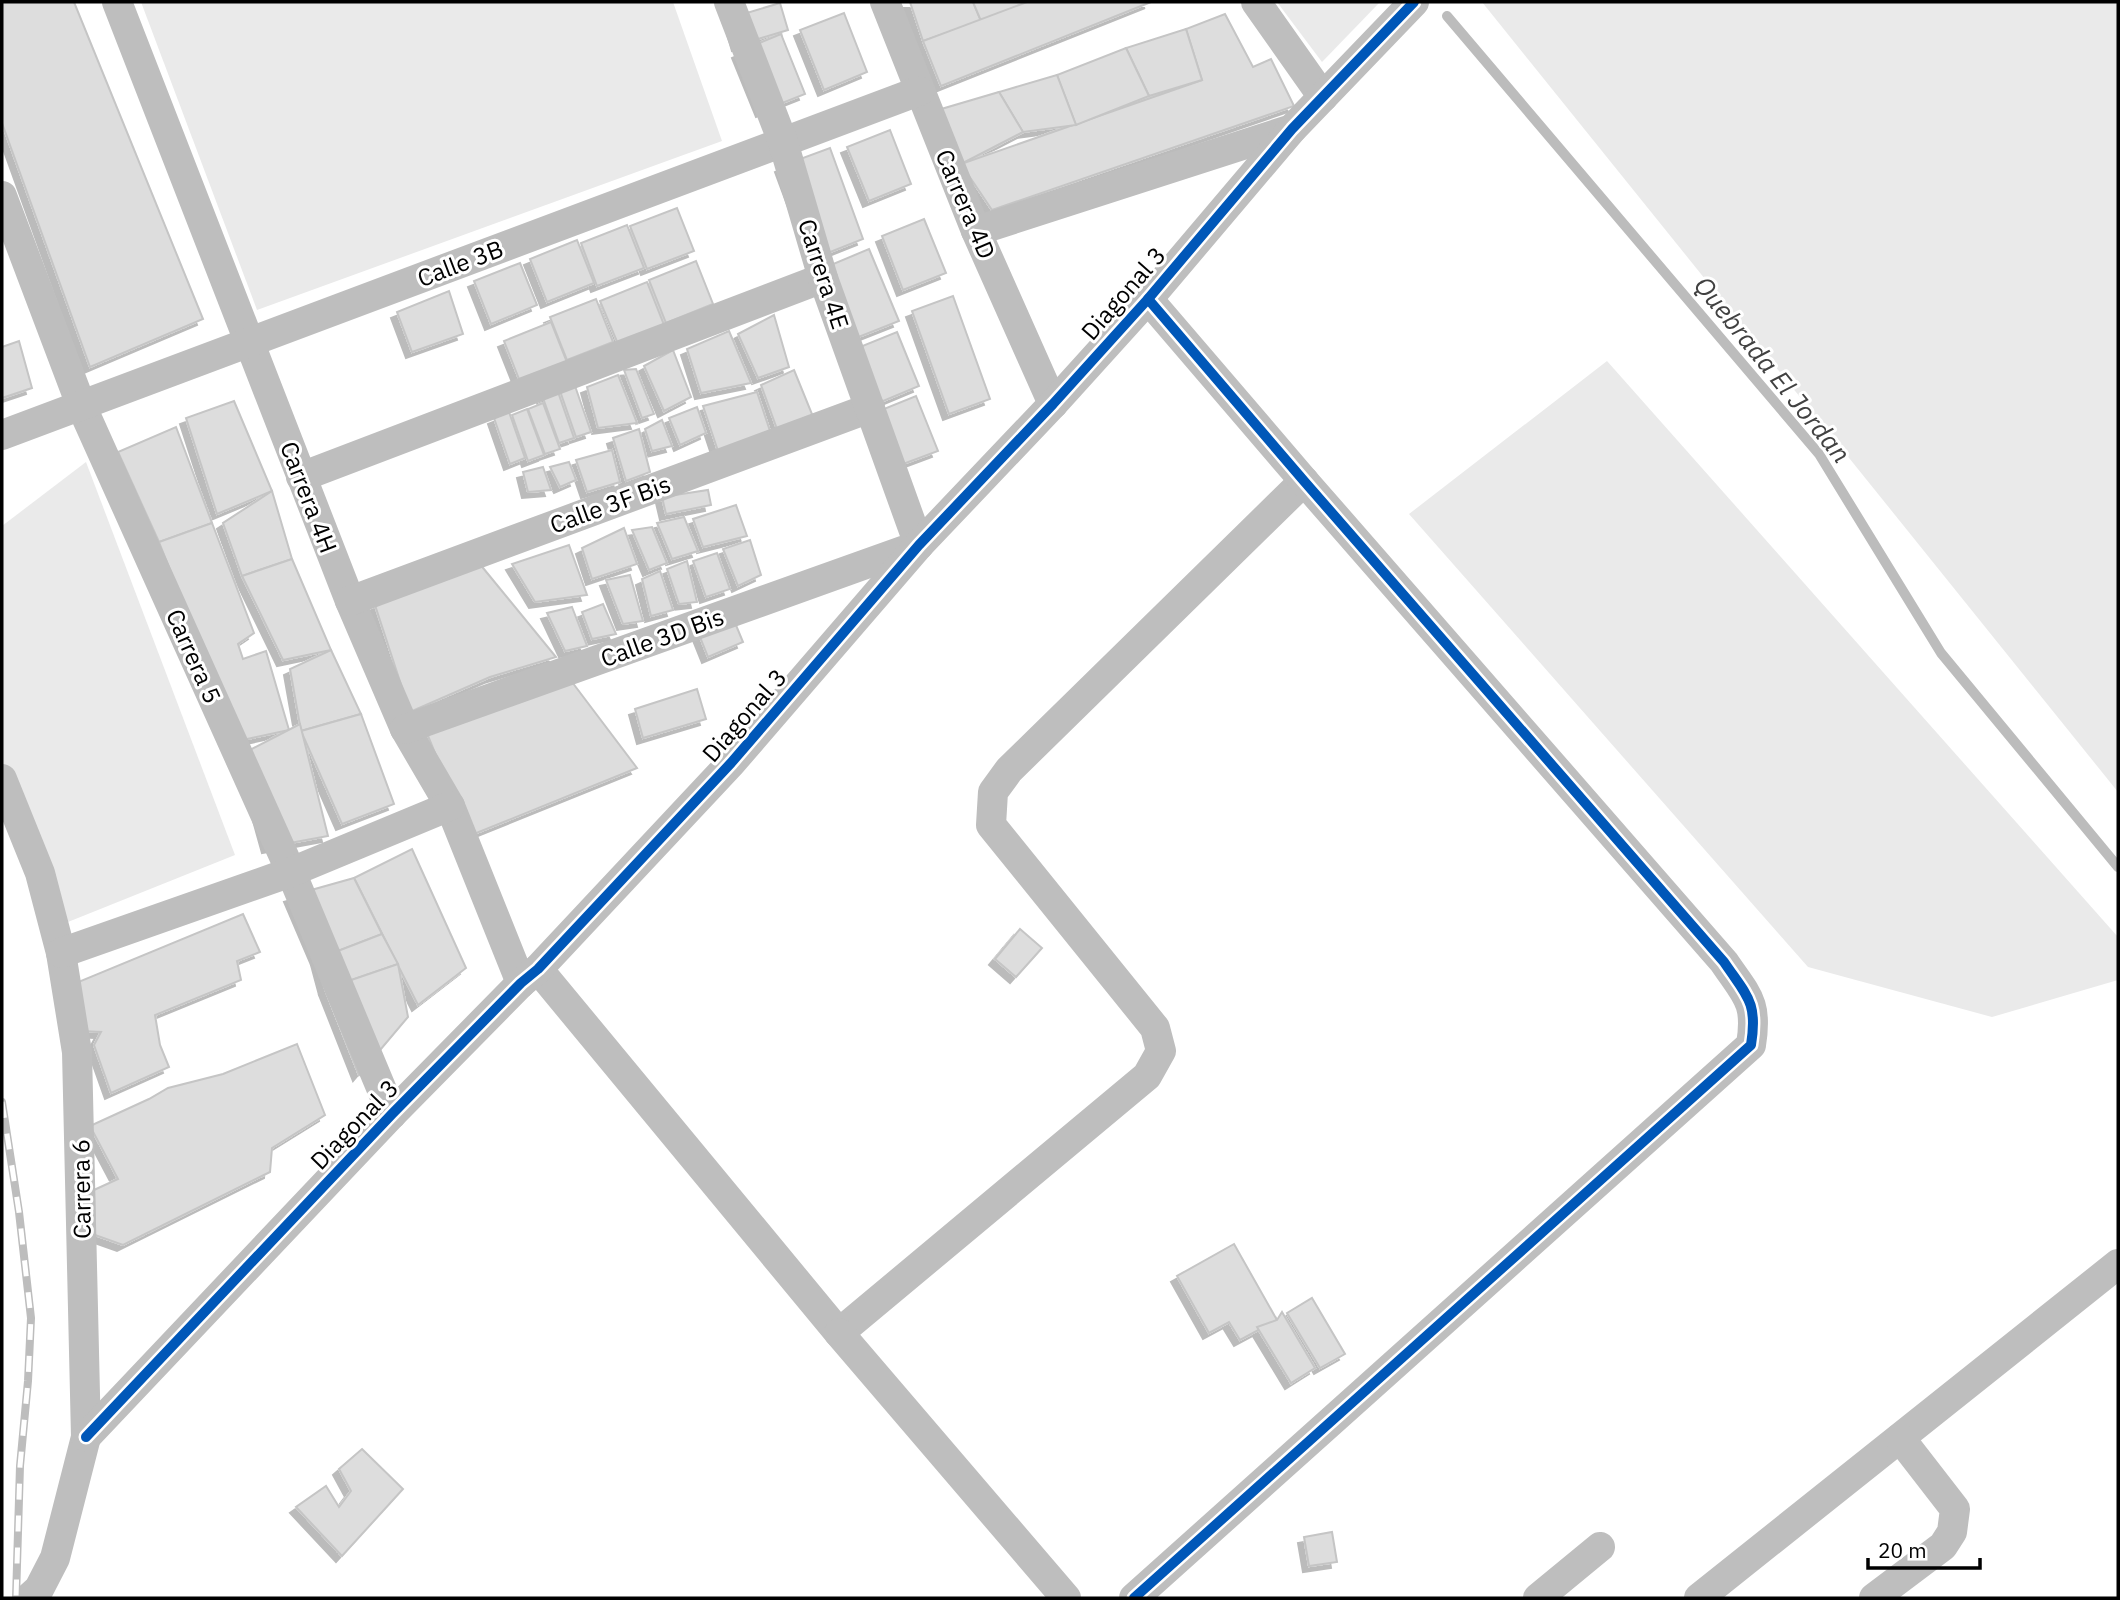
<svg xmlns="http://www.w3.org/2000/svg" width="2120" height="1600" font-family="'IBM Plex Sans',sans-serif">
<style>
.green{fill:#eaeaea}
.lines{fill:none;stroke-linecap:round;stroke-linejoin:round}
.stream{stroke:#bcbcbc;stroke-width:10}
.building{fill:#ddd;stroke:#c5c5c5;stroke-width:2;filter:url(#shadow)}
.street{stroke:#bebebe;stroke-width:30}
.rail-casing{stroke:#bdbdbd;stroke-width:8}
.rail{stroke:#fff;stroke-width:5;stroke-dasharray:16;stroke-linecap:butt}
.cycleway-casing{stroke:#fff;stroke-width:15}
.cycleway{stroke:#0057b8;stroke-width:10}
.labels{text-anchor:middle;dominant-baseline:central;stroke-width:6;stroke-linejoin:round;paint-order:stroke}
.street-label{font-size:24px;fill:#000;stroke:#fff}
.water-label{font-size:26px;font-style:italic;fill:#414141;stroke:#fff}
</style>
<defs>
<filter id="shadow"><feDropShadow dx="-6" dy="6" stdDeviation="0" flood-color="#0004"/></filter>
</defs>
<rect width="100%" height="100%" fill="#fff"/>
<g class="green">
<path d="M 141,2 L 673,2 L 722,141 L 257,310 Z"/>
<path d="M 1277,2 L 1380,2 L 1322,62 Z"/>
<path d="M 1482,2 L 2118,2 L 2118,792 Z"/>
<path d="M 1607,361 L 2118,937 L 2118,980 L 1992,1017 L 1808,967 L 1409,514 Z"/>
<path d="M 86,462 L 235,855 L 53,928 L 2,781 L 2,526 Z"/>
</g>
<g class="lines">
<path class="stream" d="M 1447,16 L 1819,454 L 1941,653 L 2118,867"/>
</g>
<g class="building">
<path d="M 2,2 L 74,2 L 203,319 L 90,367 L 2,123 Z"/>
<path d="M 910,2 L 973,2 L 981,21 L 923,41 Z"/>
<path d="M 973,2 L 1036,2 L 981,21 Z"/>
<path d="M 1027,2 L 1151,2 L 941,86 L 923,41 Z"/>
<path d="M 780,3 L 788,30 L 738,45 L 730,18 Z"/>
<path d="M 844,13 L 867,72 L 824,90 L 800,30 Z"/>
<path d="M 1225,14 L 1253,67 L 1271,59 L 1294,106 L 992,210 L 961,164 L 1202,80 L 1186,29 Z"/>
<path d="M 1186,29 L 1202,80 L 1149,96 L 1126,48 Z"/>
<path d="M 781,34 L 805,94 L 762,111 L 738,52 Z"/>
<path d="M 1126,48 L 1149,96 L 1076,125 L 1057,75 Z"/>
<path d="M 1057,75 L 1076,125 L 1023,132 L 999,92 Z"/>
<path d="M 999,92 L 1023,132 L 961,164 L 938,110 Z"/>
<path d="M 890,130 L 911,184 L 869,201 L 847,147 Z"/>
<path d="M 830,148 L 863,239 L 815,258 L 781,166 Z"/>
<path d="M 677,208 L 694,251 L 647,269 L 630,226 Z"/>
<path d="M 924,219 L 946,273 L 903,290 L 882,236 Z"/>
<path d="M 627,225 L 644,268 L 597,286 L 581,243 Z"/>
<path d="M 577,240 L 594,283 L 547,302 L 530,259 Z"/>
<path d="M 869,249 L 899,321 L 856,338 L 826,267 Z"/>
<path d="M 696,261 L 713,304 L 666,323 L 649,280 Z"/>
<path d="M 520,263 L 537,305 L 491,324 L 474,281 Z"/>
<path d="M 647,282 L 664,325 L 618,344 L 600,301 Z"/>
<path d="M 449,291 L 463,334 L 412,352 L 397,312 Z"/>
<path d="M 953,296 L 990,399 L 949,414 L 912,311 Z"/>
<path d="M 596,299 L 613,342 L 567,360 L 550,317 Z"/>
<path d="M 774,315 L 789,367 L 758,378 L 738,334 Z"/>
<path d="M 551,322 L 568,365 L 521,384 L 504,341 Z"/>
<path d="M 729,331 L 751,383 L 701,393 L 687,349 Z"/>
<path d="M 897,332 L 919,386 L 876,404 L 855,349 Z"/>
<path d="M 19,341 L 32,388 L 2,398 L 2,347 Z"/>
<path d="M 673,350 L 691,397 L 664,411 L 644,366 Z"/>
<path d="M 636,369 L 654,414 L 642,418 L 624,370 Z"/>
<path d="M 794,370 L 814,419 L 777,429 L 761,385 Z"/>
<path d="M 618,375 L 637,423 L 598,428 L 587,387 Z"/>
<path d="M 575,386 L 591,432 L 576,437 L 560,391 Z"/>
<path d="M 558,392 L 574,438 L 559,443 L 543,398 Z"/>
<path d="M 757,392 L 771,434 L 718,451 L 703,406 Z"/>
<path d="M 916,396 L 938,451 L 895,467 L 874,413 Z"/>
<path d="M 234,401 L 272,491 L 217,514 L 186,418 Z"/>
<path d="M 543,403 L 560,449 L 545,454 L 528,409 Z"/>
<path d="M 697,407 L 706,433 L 680,445 L 669,418 Z"/>
<path d="M 527,409 L 544,455 L 528,461 L 512,415 Z"/>
<path d="M 509,412 L 525,458 L 510,464 L 494,418 Z"/>
<path d="M 662,420 L 672,446 L 652,451 L 645,429 Z"/>
<path d="M 176,427 L 212,523 L 159,542 L 118,452 Z"/>
<path d="M 639,429 L 650,472 L 626,481 L 613,438 Z"/>
<path d="M 612,450 L 620,482 L 587,492 L 576,460 Z"/>
<path d="M 569,462 L 576,480 L 560,487 L 550,467 Z"/>
<path d="M 543,467 L 551,490 L 528,492 L 523,472 Z"/>
<path d="M 708,490 L 711,505 L 666,514 L 662,497 Z"/>
<path d="M 272,491 L 292,559 L 242,576 L 223,523 Z"/>
<path d="M 736,505 L 747,536 L 703,547 L 693,519 Z"/>
<path d="M 684,517 L 698,551 L 672,559 L 657,523 Z"/>
<path d="M 212,523 L 254,633 L 238,644 L 243,659 L 266,651 L 289,730 L 238,741 L 159,542 Z"/>
<path d="M 652,527 L 667,563 L 649,570 L 632,530 Z"/>
<path d="M 624,528 L 637,564 L 592,579 L 582,548 Z"/>
<path d="M 750,540 L 761,575 L 738,586 L 723,549 Z"/>
<path d="M 569,545 L 587,595 L 535,602 L 512,564 Z"/>
<path d="M 717,553 L 730,589 L 706,597 L 693,561 Z"/>
<path d="M 292,559 L 331,650 L 283,660 L 242,576 Z"/>
<path d="M 687,561 L 697,602 L 679,604 L 667,569 Z"/>
<path d="M 479,563 L 556,657 L 490,677 L 410,712 L 375,605 Z"/>
<path d="M 660,571 L 673,610 L 651,616 L 642,579 Z"/>
<path d="M 630,575 L 643,621 L 623,624 L 606,580 Z"/>
<path d="M 603,604 L 616,634 L 592,639 L 582,612 Z"/>
<path d="M 572,607 L 587,646 L 565,651 L 547,613 Z"/>
<path d="M 733,618 L 743,642 L 708,657 L 698,632 Z"/>
<path d="M 331,650 L 361,714 L 301,731 L 290,669 Z"/>
<path d="M 569,678 L 637,768 L 469,836 L 426,731 Z"/>
<path d="M 697,689 L 706,719 L 643,738 L 635,709 Z"/>
<path d="M 361,714 L 394,804 L 342,824 L 301,731 Z"/>
<path d="M 300,724 L 328,836 L 268,847 L 242,754 Z"/>
<path d="M 412,849 L 466,968 L 418,1005 L 354,878 Z"/>
<path d="M 354,878 L 382,934 L 317,959 L 290,896 Z"/>
<path d="M 243,914 L 260,952 L 237,961 L 241,980 L 155,1015 L 160,1045 L 169,1067 L 111,1093 L 94,1045 L 101,1032 L 80,1031 L 71,985 Z"/>
<path d="M 1020,929 L 1042,948 L 1016,977 L 995,959 Z"/>
<path d="M 382,934 L 398,964 L 325,989 L 317,959 Z"/>
<path d="M 398,964 L 408,1017 L 359,1075 L 325,989 Z"/>
<path d="M 297,1044 L 325,1115 L 272,1148 L 270,1172 L 123,1245 L 95,1235 L 94,1190 L 118,1179 L 90,1126 L 149,1099 L 168,1088 L 223,1074 Z"/>
<path d="M 1234,1244 L 1277,1320 L 1240,1340 L 1229,1322 L 1209,1333 L 1177,1276 Z"/>
<path d="M 1312,1298 L 1345,1354 L 1320,1368 L 1287,1313 Z"/>
<path d="M 1282,1312 L 1315,1368 L 1291,1383 L 1257,1327 L 1277,1320 Z"/>
<path d="M 362,1449 L 403,1489 L 342,1556 L 296,1507 L 326,1486 L 339,1507 L 351,1491 L 339,1469 Z"/>
<path d="M 1332,1532 L 1337,1562 L 1309,1566 L 1304,1537 Z"/>
</g>
<g class="lines">
<g class="street">
<path d="M 117,2 L 350,601 L 405,729 L 450,806 L 521,983"/>
<path d="M 885,2 L 976,231 L 1053,404"/>
<path d="M 1256,2 L 1323,97"/>
<path d="M 2,196 L 81,405 L 291,872 L 392,1114"/>
<path d="M 976,231 L 1292,129"/>
<path d="M 2,435 L 919,91"/>
<path d="M 301,477 L 823,278"/>
<path d="M 350,601 L 870,408"/>
<path d="M 405,729 L 919,545 L 823,278 L 783,142 L 729,2"/>
<path d="M 2,779 L 40,873 L 61,953 L 77,1052 L 86,1437 L 55,1558 L 39,1589 L 29,1598"/>
<path d="M 61,953 L 291,872 L 450,806"/>
<path d="M 538,969 L 839,1333 L 1147,1076 L 1161,1051 L 1155,1028 L 991,825 L 993,792 L 1009,770 L 1304,481"/>
<path d="M 839,1333 L 1066,1598"/>
<path d="M 86,1437 L 392,1114 L 521,983 L 538,969 L 731,763 L 919,545 L 1053,404 L 1148,299 L 1292,129 L 1414,2"/>
<path d="M 1134,1598 L 1751,1045 C 1758,1002 1747,996 1724,962 L 1304,481 L 1148,299"/>
<path d="M 1538,1598 L 1600,1547"/>
<path d="M 1699,1598 L 2118,1264"/>
<path d="M 1874,1598 L 1943,1546 L 1952,1532 L 1955,1509 L 1900,1438"/>
</g>
<g class="rail-casing">
<path id="rail" d="M 2,1102 L 19,1212 L 31,1318 L 28,1381 L 20,1466 L 16,1598"/>
</g>
<use href="#rail" class="rail"/>
<g class="cycleway-casing">
<g id="cycleway">
<path d="M 86,1437 L 392,1114 L 521,983 L 538,969 L 731,763 L 919,545 L 1053,404 L 1148,299 L 1292,129 L 1414,2"/>
<path d="M 1134,1598 L 1751,1045 C 1758,1002 1747,996 1724,962 L 1304,481 L 1148,299"/>
</g>
</g>
<use href="#cycleway" class="cycleway"/>
</g>
<g class="labels">
<g class="street-label">
<text transform="translate(966 204) rotate(67)">Carrera 4D</text>
<text transform="translate(460 263) rotate(-21)">Calle 3B</text>
<text transform="translate(824 274) rotate(72)">Carrera 4E</text>
<text transform="translate(1123 293) rotate(-49)">Diagonal 3</text>
<text transform="translate(309 497) rotate(69)">Carrera 4H</text>
<text transform="translate(610 504) rotate(-20)">Calle 3F Bis</text>
<text transform="translate(662 637) rotate(-20)">Calle 3D Bis</text>
<text transform="translate(194 656) rotate(66)">Carrera 5</text>
<text transform="translate(744 715) rotate(-49)">Diagonal 3</text>
<text transform="translate(354 1124) rotate(-46)">Diagonal 3</text>
<text transform="translate(81 1189) rotate(-91)">Carrera 6</text>
</g>
<g class="water-label">
<text transform="translate(1773 369) rotate(51)">Quebrada El Jordan</text>
</g>
</g>
<rect width="2120" height="1600" fill="none" stroke="#000000" stroke-width="7"/>
<path d="M1868 1558v10h112v-10" fill="none" stroke="#000000" stroke-width="3.5"/>
<text x="1878" y="1558" font-size="21" fill="#000000" stroke="#ffffff" stroke-width="5" paint-order="stroke">20 m</text>
</svg>
